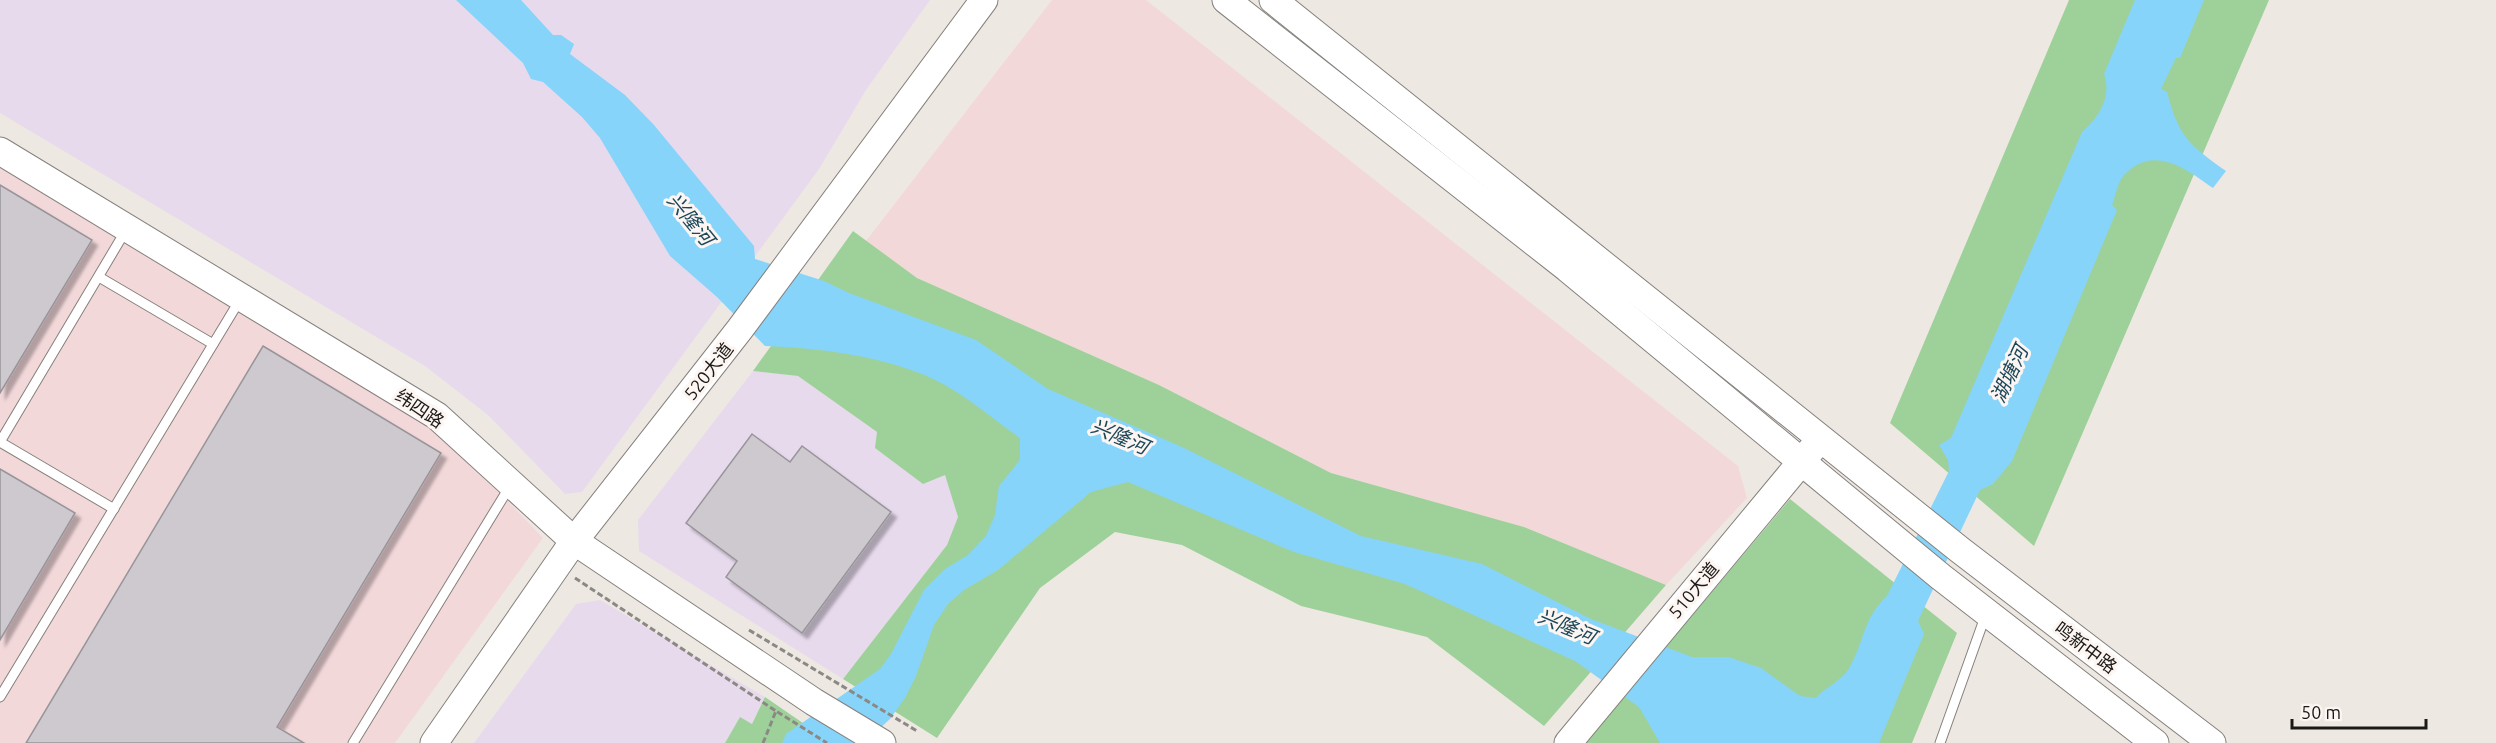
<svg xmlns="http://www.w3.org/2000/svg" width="2496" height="743" font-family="Ubuntu,'Noto Sans SC',sans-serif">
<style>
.commercial{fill:#e7daed}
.industrial{fill:#f3d8da}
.green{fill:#9ed199}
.water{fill:#86d4f9}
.building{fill:#cdc9cf;stroke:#98959a;stroke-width:1.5;filter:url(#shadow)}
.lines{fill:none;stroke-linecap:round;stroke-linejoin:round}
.lane-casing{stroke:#86817d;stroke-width:11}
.secondary-casing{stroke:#86817d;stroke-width:29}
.path{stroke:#8c8884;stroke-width:3;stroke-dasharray:6 3;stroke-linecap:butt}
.lane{stroke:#fff;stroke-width:9}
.secondary{stroke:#fff;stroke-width:27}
.labels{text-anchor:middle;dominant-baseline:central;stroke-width:6;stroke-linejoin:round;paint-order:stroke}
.street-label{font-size:18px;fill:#1b1917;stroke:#fcf5f1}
.water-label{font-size:20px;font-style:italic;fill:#1b475a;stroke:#fcf5f1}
</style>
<defs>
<filter id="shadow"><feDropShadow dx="5.5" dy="5.5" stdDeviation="1.5" flood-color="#0004"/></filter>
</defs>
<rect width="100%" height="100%" fill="#eee8e3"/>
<g class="commercial">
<path d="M 0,0 L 930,0 L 866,90 L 819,169 L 582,492 L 565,494 L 488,415 L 425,366 L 0,113 Z"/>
<path d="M 753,371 L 798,376 L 877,432 L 945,474 L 958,517 L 947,545 L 843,679 L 639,551 L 638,520 Z"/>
<path d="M 600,600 L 765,697 L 752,724 L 740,718 L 725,743 L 474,743 L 576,604 Z"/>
</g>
<g class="industrial">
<path d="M 1052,0 L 1146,0 L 1738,466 L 1747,498 L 1666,585 L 1524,527 L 1331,473 L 1159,385 L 917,278 L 866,241 Z"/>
<path d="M 0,167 L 415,414 L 468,459 L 543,538 L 395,743 L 0,743 Z"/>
</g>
<g class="green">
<path d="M 2069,0 L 2269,0 L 2034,546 L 1890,423 Z"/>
<path d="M 853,231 L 917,278 L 1159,385 L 1331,473 L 1524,527 L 1666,585 L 1544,726 L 1427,637 L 1301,606 L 1182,545 L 1115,532 L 1040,588 L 937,738 L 843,679 L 947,545 L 958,517 L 945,475 L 923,484 L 875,448 L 877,432 L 798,376 L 753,371 Z"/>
<path d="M 1790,499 L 1957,633 L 1912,743 L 1585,743 Z"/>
<path d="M 765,697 L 832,743 L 725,743 L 740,717 L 752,724 Z"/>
</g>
<path class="water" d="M 456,0 L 521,0 L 553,35 L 561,35 L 574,44 L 570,54 L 625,95 L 654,125 L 754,246 L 755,259 L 824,281 L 849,293 L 976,340 L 1048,389 L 1182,447 L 1361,536 L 1482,564 L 1591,619 L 1692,657 L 1728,657 L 1761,668 L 1800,696 L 1816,698 C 1824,688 1841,681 1848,670 C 1864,645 1862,619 1887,596 L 1949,471 L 1948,460 L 1939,445 L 1951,438 L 2082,132 C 2099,117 2112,97 2104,74 L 2135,0 L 2204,0 L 2180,58 L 2176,58 L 2161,89 L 2167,92 C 2179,137 2188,144 2226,171 L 2213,188 C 2185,168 2153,144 2124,175 C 2118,181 2115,198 2112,205 L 2117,210 L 2012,461 L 1993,484 L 1980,490 L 1918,621 L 1924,634 L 1879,743 L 1660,743 L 1639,707 L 1575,661 L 1405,584 L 1294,552 L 1128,482 L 1091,492 L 998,570 L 964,590 L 948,604 L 934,625 L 916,676 L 905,698 L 890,719 L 864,743 L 782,743 L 786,734 L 880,669 L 891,654 L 924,590 L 945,569 L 968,555 L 986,536 L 995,515 L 999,486 L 1020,460 L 1020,438 C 996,421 971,400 945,385 C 895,357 821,348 765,346 L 717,297 L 670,256 L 600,138 L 582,117 L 543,82 L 531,79 L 523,63 Z"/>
<g class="building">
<path d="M 0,185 L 92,240 L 0,393 Z"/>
<path d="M 263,346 L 441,453 L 277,727 L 304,743 L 26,743 Z"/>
<path d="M 752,434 L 790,462 L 802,446 L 891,512 L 802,633 L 726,577 L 737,561 L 686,523 Z"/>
<path d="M 0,469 L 75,513 L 0,640 Z"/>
</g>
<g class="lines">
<g class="lane-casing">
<g id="lane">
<path d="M 99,277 L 213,344"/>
<path d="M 0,442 L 126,230"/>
<path d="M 0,442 L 114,509"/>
<path d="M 0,697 L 241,298"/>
<path d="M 353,743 L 510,486"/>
<path d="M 1940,743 L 1986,614"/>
</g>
</g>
<g class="secondary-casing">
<g id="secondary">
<path d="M 1226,0 L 1567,268 L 1941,577 L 2155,743"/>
<path d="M 1273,0 L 1960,550 L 2212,743"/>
<path d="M 0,151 L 437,416 L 574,541 L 814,702 L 882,743"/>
<path d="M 434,743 L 574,541 L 740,329 L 984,0"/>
<path d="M 1568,743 L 1812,449"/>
</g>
</g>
<g class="path">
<path d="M 575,578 L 776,711"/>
<path d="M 749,630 L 917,731"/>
<path d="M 763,743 L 776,711 L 827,743"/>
</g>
<use href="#lane" class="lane"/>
<use href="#secondary" class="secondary"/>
</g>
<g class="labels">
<g class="street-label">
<text transform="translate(708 371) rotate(-52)">520大道</text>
<text transform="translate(420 408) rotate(34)">纬四路</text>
<text transform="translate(1693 590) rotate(-50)">510大道</text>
<text transform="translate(2086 647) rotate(37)">鸣新中路</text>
</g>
<g class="water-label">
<text transform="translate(691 219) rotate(51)">兴隆河</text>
<text transform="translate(2009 374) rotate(-65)">湖塘河</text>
<text transform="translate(1120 436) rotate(23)">兴隆河</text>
<text transform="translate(1567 626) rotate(23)">兴隆河</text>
</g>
</g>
<path d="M2292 719v9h134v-9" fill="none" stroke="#1b1917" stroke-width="3"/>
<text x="2301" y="719" font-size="18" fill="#1b1917" stroke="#fcf5f1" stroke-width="4.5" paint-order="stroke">50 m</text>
</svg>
